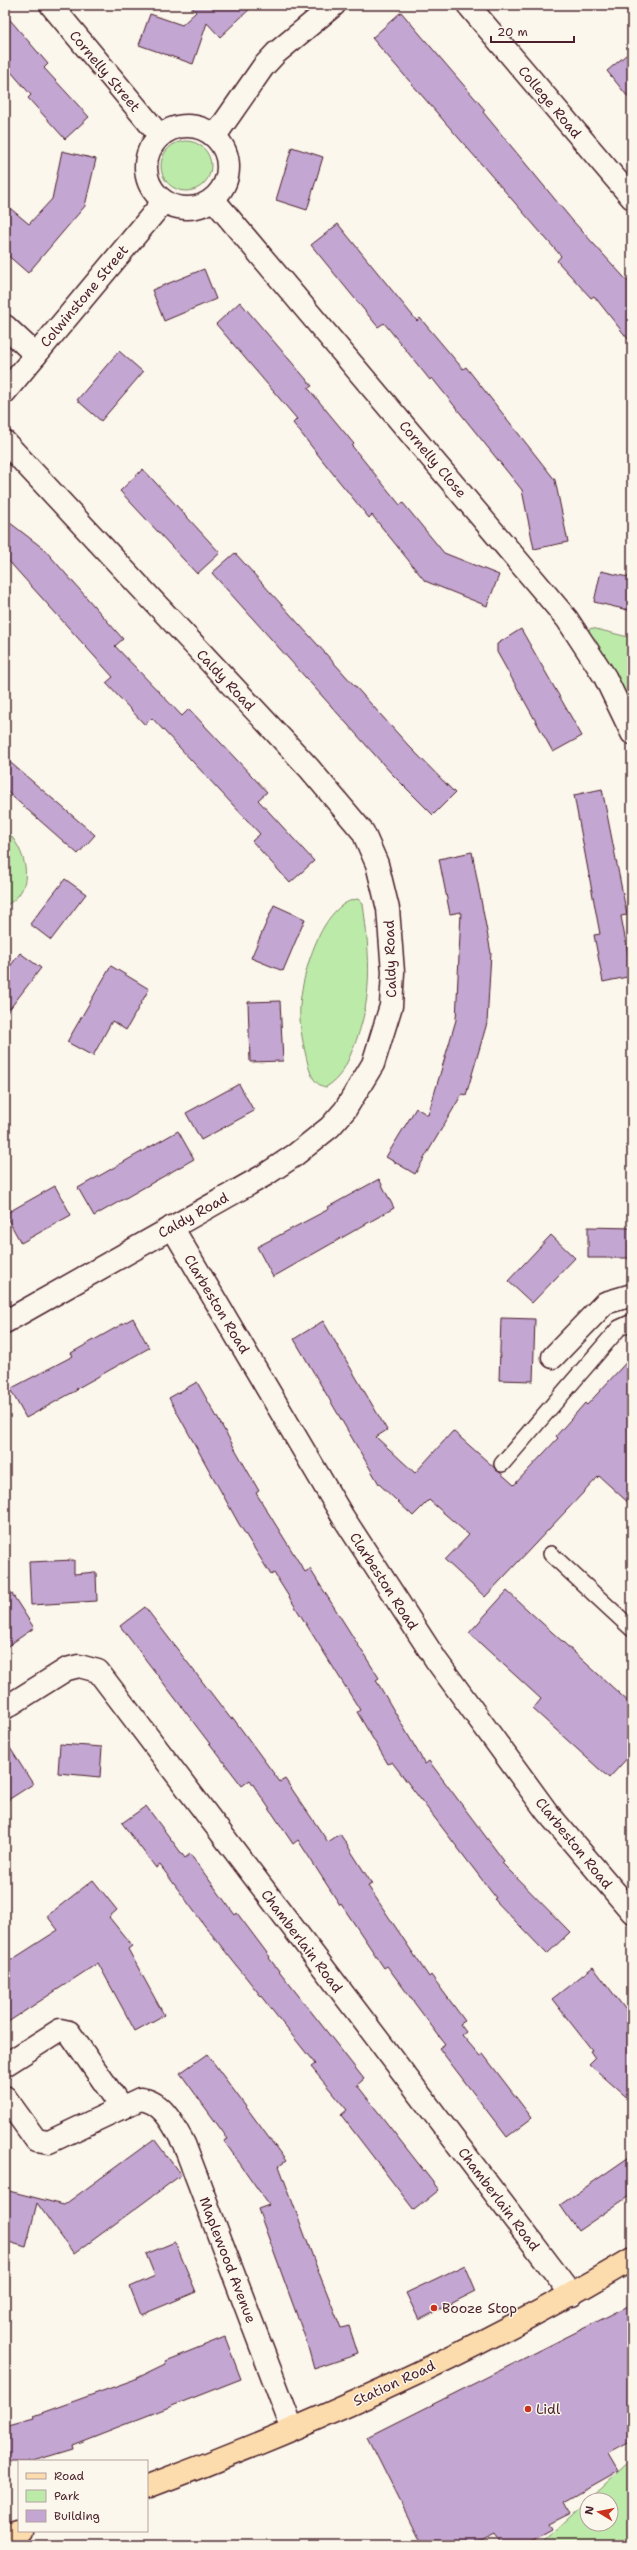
<svg xmlns="http://www.w3.org/2000/svg" width="637" height="2550" font-family="'Shantell Sans',sans-serif">
<style>
.green{fill:#bceba9;stroke:#83856a}
.building{fill:#c3a6d2;stroke:#4a1f2b}
.lines{fill:none;stroke-linecap:round;stroke-linejoin:round}
.lane-casing{stroke:#4a1f2b;stroke-width:18}
.street-casing{stroke:#4a1f2b;stroke-width:25}
.secondary-casing{stroke:#4a1f2b;stroke-width:25}
.primary-casing{stroke:#4a1f2b;stroke-width:25}
.lane{stroke:#fbf7ec;stroke-width:15}
.street{stroke:#fbf7ec;stroke-width:22}
.secondary{stroke:#fbf7ec;stroke-width:22}
.primary{stroke:#fcdcac;stroke-width:22}
.poi-dot{fill:#c8321e;stroke:#fbf7ec;stroke-width:1.5}
.labels{text-anchor:middle;dominant-baseline:central;stroke-width:3;stroke-linejoin:round;paint-order:stroke}
.street-label{font-size:14px;fill:#4a1f2b;stroke:#fbf7ec}
.poi-label{font-size:14px;fill:#4a1f2b;stroke:#fbf7ec;text-anchor:start}
</style>
<rect width="100%" height="100%" fill="#fbf7ec"/>
<filter id="ink" filterUnits="userSpaceOnUse"><feTurbulence type="fractalNoise" baseFrequency=".025" numOctaves="2"/><feDisplacementMap in="SourceGraphic" scale="8" xChannelSelector="R" yChannelSelector="G"/><feConvolveMatrix kernelMatrix="1 2 1 2 8 2 1 2 1" color-interpolation-filters="sRGB"/></filter>
<g filter="url(#ink)">
<g class="green">
<circle cx="186" cy="166" r="25"/>
<path d="M 592,628 L 632,638 L 632,704 L 586,631 Z"/>
<path d="M 5,829 C 26,850 38,889 5,906 Z"/>
<path d="M 358,899 L 363,904 C 370,957 374,1000 352,1051 C 346,1066 340,1079 326,1087 C 312,1085 309,1069 306,1056 C 302,1039 299,1023 300,1005 C 302,975 322,902 358,899 Z"/>
<path d="M 632,2459 L 631,2545 L 540,2545 L 587,2501 L 587,2524 L 611,2524 L 611,2500 L 588,2500 Z"/>
</g>
<g class="building">
<path d="M 190,5 L 254,5 L 220,37 L 207,23 L 193,64 L 139,45 L 150,14 L 182,25 L 196,12 Z"/>
<path d="M 401,12 L 485,110 L 483,112 L 572,220 L 632,286 L 632,344 L 594,296 L 591,298 L 557,261 L 561,256 L 372,38 Z"/>
<path d="M 5,14 L 48,64 L 44,68 L 89,117 L 65,139 L 28,98 L 31,95 L 5,65 Z"/>
<path d="M 632,50 L 632,102 L 607,71 Z"/>
<path d="M 292,147 L 323,157 L 307,210 L 276,200 Z"/>
<path d="M 62,151 L 96,159 L 85,206 L 28,273 L 5,253 L 5,204 L 29,224 L 52,199 Z"/>
<path d="M 338,224 L 417,321 L 420,318 L 463,369 L 466,367 L 555,480 L 568,542 L 534,549 L 522,490 L 432,378 L 430,380 L 384,323 L 378,327 L 311,245 Z"/>
<path d="M 204,269 L 216,299 L 164,321 L 152,290 Z"/>
<path d="M 240,302 L 312,386 L 308,388 L 354,444 L 352,446 L 400,505 L 403,503 L 444,553 L 499,575 L 487,606 L 425,581 L 372,515 L 369,518 L 334,475 L 293,423 L 297,419 L 216,324 Z"/>
<path d="M 119,351 L 143,372 L 101,421 L 77,400 Z"/>
<path d="M 143,469 L 220,553 L 197,574 L 120,491 Z"/>
<path d="M 5,519 L 44,549 L 123,639 L 115,646 L 182,716 L 189,709 L 267,792 L 258,800 L 314,861 L 290,883 L 252,841 L 260,834 L 152,718 L 145,725 L 106,683 L 113,677 L 5,557 Z"/>
<path d="M 235,553 L 408,745 L 455,793 L 433,815 L 391,773 L 212,573 Z"/>
<path d="M 601,571 L 632,578 L 632,611 L 594,602 Z"/>
<path d="M 521,629 L 582,736 L 553,752 L 497,652 L 497,644 Z"/>
<path d="M 5,758 L 95,835 L 78,854 L 5,790 Z"/>
<path d="M 602,789 L 627,915 L 621,916 L 632,976 L 603,982 L 594,935 L 600,934 L 574,795 Z"/>
<path d="M 472,852 L 491,953 L 487,1023 L 466,1095 L 462,1094 L 415,1174 L 386,1157 L 416,1108 L 428,1115 L 456,1020 L 461,912 L 450,914 L 439,859 Z"/>
<path d="M 65,879 L 86,894 L 51,940 L 30,924 Z"/>
<path d="M 274,905 L 305,919 L 283,971 L 251,958 Z"/>
<path d="M 20,953 L 41,968 L 5,1015 L 5,973 Z"/>
<path d="M 111,966 L 149,989 L 126,1030 L 112,1021 L 93,1056 L 67,1042 Z"/>
<path d="M 280,1001 L 283,1061 L 250,1062 L 248,1002 Z"/>
<path d="M 239,1084 L 254,1111 L 201,1140 L 186,1113 Z"/>
<path d="M 178,1131 L 194,1159 L 94,1216 L 78,1188 Z"/>
<path d="M 379,1179 L 394,1208 L 273,1277 L 257,1247 L 329,1209 L 328,1207 Z"/>
<path d="M 55,1186 L 71,1215 L 21,1243 L 5,1214 Z"/>
<path d="M 588,1227 L 632,1228 L 632,1258 L 588,1258 Z"/>
<path d="M 551,1235 L 575,1258 L 532,1303 L 508,1281 Z"/>
<path d="M 133,1318 L 149,1348 L 76,1389 L 77,1390 L 26,1418 L 10,1389 L 73,1356 L 71,1353 Z"/>
<path d="M 501,1318 L 535,1319 L 533,1381 L 499,1380 Z"/>
<path d="M 323,1321 L 387,1430 L 376,1437 L 415,1473 L 453,1431 L 514,1485 L 558,1438 L 556,1436 L 585,1403 L 587,1405 L 632,1356 L 632,1506 L 599,1476 L 485,1597 L 445,1560 L 469,1535 L 429,1500 L 413,1516 L 379,1484 L 294,1339 Z"/>
<path d="M 197,1382 L 259,1491 L 256,1493 L 305,1572 L 310,1569 L 379,1678 L 376,1680 L 425,1764 L 429,1761 L 504,1861 L 502,1863 L 570,1932 L 547,1954 L 494,1899 L 496,1898 L 392,1762 L 388,1764 L 357,1712 L 360,1710 L 274,1573 L 271,1575 L 239,1524 L 169,1398 Z"/>
<path d="M 74,1560 L 74,1574 L 96,1572 L 97,1601 L 31,1605 L 29,1562 Z"/>
<path d="M 5,1583 L 34,1628 L 5,1648 Z"/>
<path d="M 507,1591 L 632,1705 L 632,1753 L 609,1778 L 533,1709 L 541,1699 L 469,1633 Z"/>
<path d="M 145,1607 L 231,1719 L 233,1718 L 280,1782 L 285,1779 L 328,1842 L 340,1834 L 372,1884 L 368,1886 L 429,1977 L 431,1975 L 465,2021 L 460,2024 L 466,2032 L 462,2035 L 480,2056 L 483,2054 L 532,2118 L 507,2137 L 439,2048 L 445,2044 L 387,1966 L 384,1968 L 341,1904 L 340,1905 L 298,1840 L 293,1844 L 250,1780 L 242,1786 L 120,1626 Z"/>
<path d="M 5,1740 L 33,1784 L 5,1802 Z"/>
<path d="M 60,1744 L 102,1747 L 100,1777 L 58,1773 Z"/>
<path d="M 146,1806 L 185,1858 L 190,1854 L 235,1915 L 237,1913 L 270,1957 L 269,1958 L 364,2079 L 357,2085 L 439,2190 L 414,2210 L 341,2115 L 347,2110 L 311,2067 L 315,2064 L 205,1926 L 160,1865 L 156,1868 L 122,1823 Z"/>
<path d="M 93,1880 L 117,1910 L 109,1917 L 132,1946 L 128,1949 L 164,2015 L 135,2031 L 98,1963 L 5,2024 L 5,1964 L 58,1930 L 47,1916 Z"/>
<path d="M 593,1967 L 632,2018 L 632,2102 L 589,2064 L 595,2058 L 590,2051 L 592,2050 L 552,1999 Z"/>
<path d="M 207,2054 L 286,2161 L 279,2166 L 317,2268 L 341,2328 L 349,2326 L 358,2354 L 314,2369 L 306,2340 L 258,2209 L 269,2205 L 224,2141 L 228,2139 L 180,2073 Z"/>
<path d="M 154,2139 L 181,2175 L 74,2254 L 37,2203 L 26,2247 L 5,2241 L 5,2190 L 64,2205 Z"/>
<path d="M 632,2155 L 632,2194 L 578,2231 L 560,2205 Z"/>
<path d="M 175,2242 L 196,2292 L 141,2315 L 130,2287 L 155,2276 L 146,2254 Z"/>
<path d="M 465,2265 L 476,2291 L 419,2320 L 406,2293 Z"/>
<path d="M 632,2304 L 632,2441 L 608,2454 L 618,2471 L 565,2501 L 571,2513 L 549,2524 L 552,2530 L 525,2545 L 500,2545 L 494,2534 L 472,2545 L 422,2545 L 368,2437 Z"/>
<path d="M 225,2337 L 241,2379 L 72,2445 L 73,2449 L 33,2461 L 5,2461 L 5,2427 L 34,2419 L 33,2416 L 133,2380 L 166,2364 L 165,2361 Z"/>
</g>
<g class="lines">
<g class="lane-casing">
<g id="lane">
<path d="M 502,1464 L 619,1328 L 632,1322"/>
<path d="M 551,1554 L 632,1629"/>
</g>
</g>
<g class="street-casing">
<g id="street">
<path d="M 51,5 L 160,136"/>
<circle cx="187" cy="167" r="41"/>
<path d="M 215,136 L 263,67 L 276,53 L 334,5"/>
<path d="M 213,199 L 567,619 L 605,677 L 632,733"/>
<path d="M 5,326 L 36,355"/>
<path d="M 5,392 L 164,201"/>
<path d="M 5,442 L 309,768 L 363,832 L 377,864 L 388,909 L 393,972 L 391,1006 L 373,1064 L 345,1110 L 330,1127 L 295,1155 L 265,1175 L 5,1322"/>
<path d="M 172,1227 L 343,1517 L 436,1660 L 547,1812 L 632,1912"/>
<path d="M 553,1357 L 605,1303 L 632,1295"/>
<path d="M 5,1708 L 67,1669 L 79,1666 L 98,1671 L 572,2295"/>
<path d="M 5,2065 L 60,2030 L 69,2032 L 122,2108"/>
<path d="M 5,2097 L 36,2140 L 49,2142 L 140,2099 C 163,2101 174,2126 184,2144 L 292,2428"/>
</g>
</g>
<g class="secondary-casing">
<path id="secondary" d="M 468,5 L 632,198"/>
</g>
<g class="primary-casing">
<g id="primary">
<path d="M 147,2487 C 314,2425 479,2350 632,2259"/>
<path d="M 5,2536 L 21,2531"/>
</g>
</g>
<use href="#lane" class="lane"/>
<use href="#street" class="street"/>
<use href="#secondary" class="secondary"/>
<use href="#primary" class="primary"/>
</g>
</g>
<g class="poi-dot">
<circle cx="434" cy="2308" r="4"/>
<circle cx="528" cy="2409" r="4"/>
</g>
<g class="labels">
<g class="street-label">
<text transform="translate(105 71) rotate(50)">Cornelly Street</text>
<text transform="translate(550 102) rotate(50)">College Road</text>
<text transform="translate(84 296) rotate(-50)">Colwinstone Street</text>
<text transform="translate(433 459) rotate(50)">Cornelly Close</text>
<text transform="translate(226 680) rotate(47)">Caldy Road</text>
<text transform="translate(390 959) rotate(-92)">Caldy Road</text>
<text transform="translate(193 1215) rotate(-29)">Caldy Road</text>
<text transform="translate(217 1304) rotate(59)">Clarbeston Road</text>
<text transform="translate(384 1581) rotate(57)">Clarbeston Road</text>
<text transform="translate(574 1843) rotate(51)">Clarbeston Road</text>
<text transform="translate(302 1941) rotate(53)">Chamberlain Road</text>
<text transform="translate(499 2199) rotate(53)">Chamberlain Road</text>
<text transform="translate(228 2260) rotate(69)">Maplewood Avenue</text>
<text transform="translate(394 2383) rotate(-25)">Station Road</text>
</g>
<g class="poi-label">
<text x="442" y="2308">Booze Stop</text>
<text x="536" y="2409">Lidl</text>
</g>
</g>
<rect width="637" height="2550" fill="none" stroke="#fbf7ec" stroke-width="20"/>
<rect x="10" y="10" width="617" height="2530" fill="none" stroke="#4a1f2b" stroke-width="1.5" filter="url(#ink)"/>
<rect x="18" y="2460" width="130" height="72" fill="#fbf7ec" stroke="#b4a19f"/>
<rect x="26" y="2473" width="20" height="6" fill="#fcdcac" stroke="#b4a19f"/>
<text x="54" y="2480" font-size="12" fill="#4a1f2b">Road</text>
<rect x="26" y="2490" width="20" height="12" fill="#bceba9" stroke="#b4a19f"/>
<text x="54" y="2500" font-size="12" fill="#4a1f2b">Park</text>
<rect x="26" y="2510" width="20" height="12" fill="#c3a6d2" stroke="#b4a19f"/>
<text x="54" y="2520" font-size="12" fill="#4a1f2b">Building</text>
<g transform="translate(599 2512) rotate(280)"><circle r="19" fill="#fbf7ec" stroke="#b4a19f"/>
<path d="M0-3L7 15L0 10L-7 15Z" fill="#c8321e"/>
<text y="-6" font-size="11" font-weight="bold" text-anchor="middle" fill="#4a1f2b">N</text>
</g>
<path d="M491 36v6h83v-6" fill="none" stroke="#4a1f2b" stroke-width="2"/>
<text x="497" y="36" font-size="12" fill="#4a1f2b" stroke="#fbf7ec" stroke-width="3" paint-order="stroke">20 m</text>
</svg>
